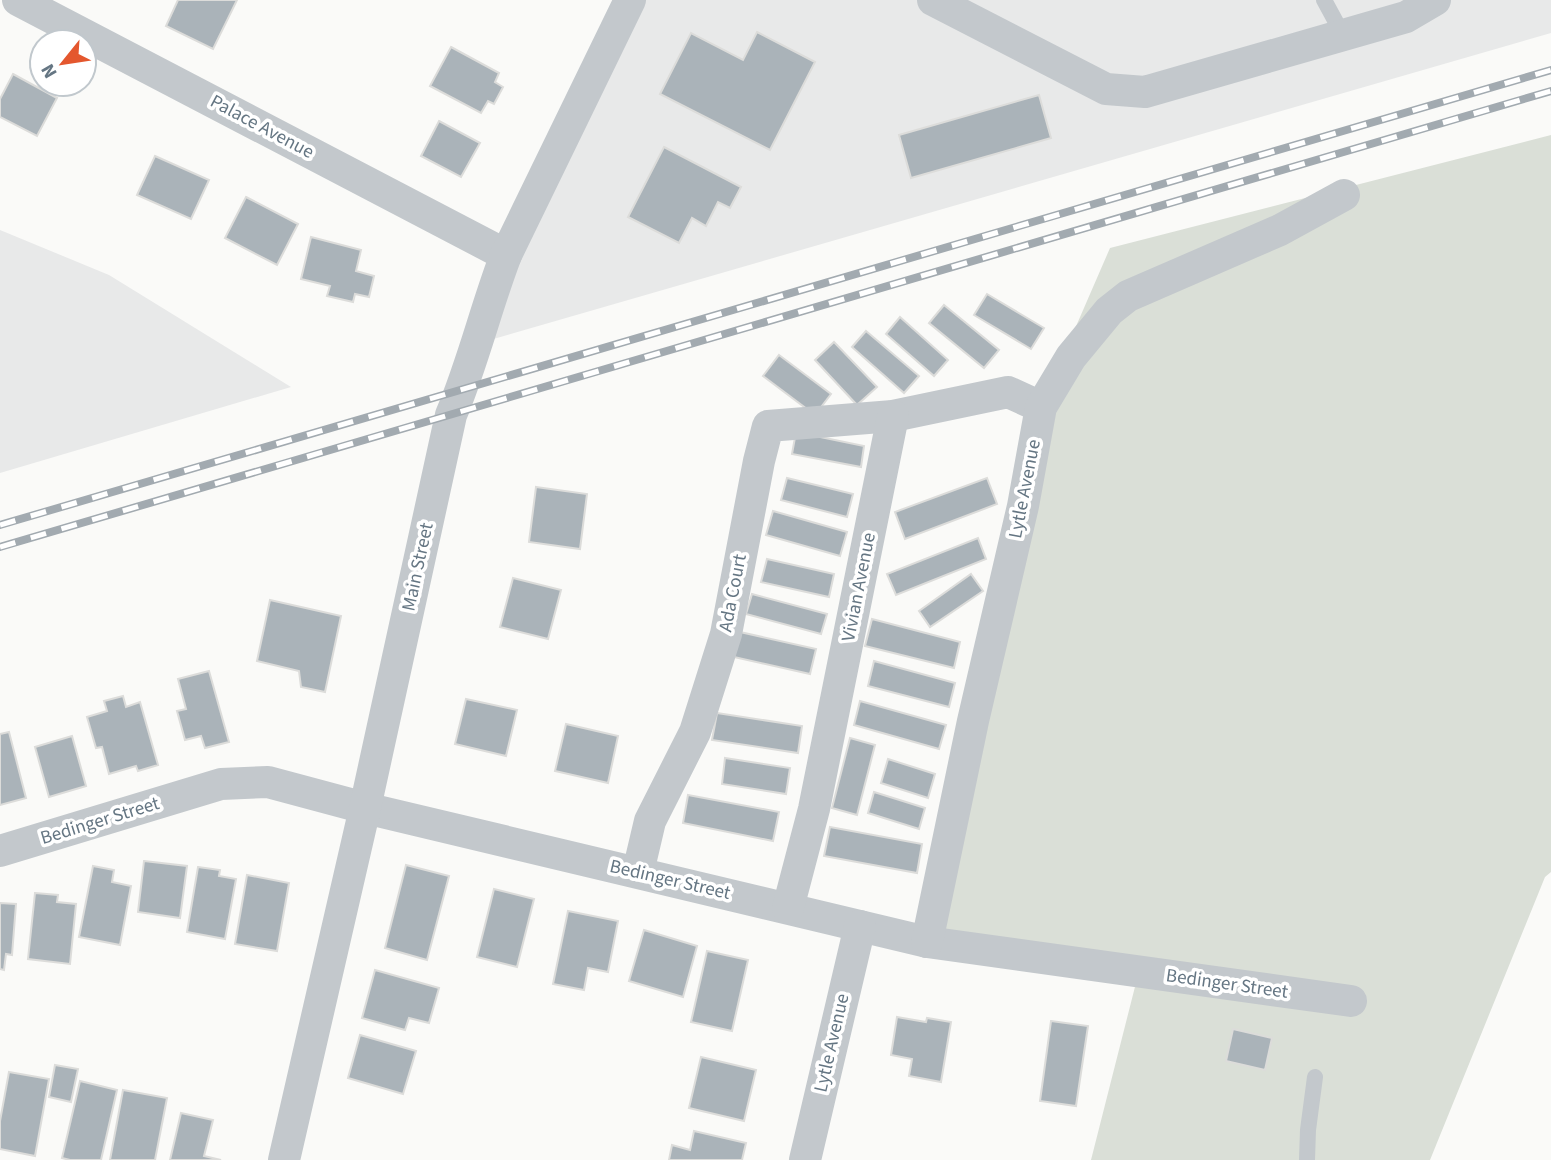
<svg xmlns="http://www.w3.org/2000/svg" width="1551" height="1160" font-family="'Source Sans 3',sans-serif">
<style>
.built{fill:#e8e9e9}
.green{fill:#dadfd7}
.building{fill:#aab3b9;stroke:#dcdcda;stroke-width:2}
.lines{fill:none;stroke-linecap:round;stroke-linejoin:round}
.service{stroke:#c3c8cc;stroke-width:16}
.minor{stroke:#c3c8cc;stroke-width:32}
.rail-casing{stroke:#a2aab0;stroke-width:8}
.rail{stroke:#fff;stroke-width:5;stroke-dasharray:16;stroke-linecap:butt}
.labels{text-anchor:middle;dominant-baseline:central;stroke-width:7;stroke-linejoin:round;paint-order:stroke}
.street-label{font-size:19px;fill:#657683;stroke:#fff}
</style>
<rect width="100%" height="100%" fill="#fafaf8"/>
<g class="built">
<path d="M 630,0 L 1551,0 L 1551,33 L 476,344 Z"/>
<path d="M 0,230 L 109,275 L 291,387 L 0,473 Z"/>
</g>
<path class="green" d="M 1551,135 L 1551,872 L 1545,877 L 1430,1160 L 1091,1160 L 1139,971 L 927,942 L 1041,407 L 1110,248 Z"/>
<g class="building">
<path d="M 178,0 L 237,0 L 213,49 L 166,26 Z"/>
<path d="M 757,32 L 815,62 L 770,150 L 660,94 L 691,33 L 743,60 Z"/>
<path d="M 451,47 L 499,73 L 495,82 L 503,87 L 494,104 L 488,101 L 481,113 L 430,86 Z"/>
<path d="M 13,74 L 57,98 L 37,136 L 0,117 L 0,99 Z"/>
<path d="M 1039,95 L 1051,138 L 911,178 L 899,135 Z"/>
<path d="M 439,121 L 480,143 L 461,177 L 421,156 Z"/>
<path d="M 664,147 L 741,187 L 730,208 L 718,202 L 706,226 L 692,218 L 679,243 L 628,217 Z"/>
<path d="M 155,156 L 209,180 L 191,219 L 137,195 Z"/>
<path d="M 246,197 L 298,224 L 277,265 L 225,238 Z"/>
<path d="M 311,237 L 361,250 L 356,271 L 374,276 L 369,297 L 355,294 L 353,302 L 327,296 L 330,286 L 301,279 Z"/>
<path d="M 987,294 L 1044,328 L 1031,349 L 974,315 Z"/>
<path d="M 944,305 L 999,350 L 984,368 L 929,323 Z"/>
<path d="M 900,317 L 948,360 L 934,376 L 886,334 Z"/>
<path d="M 866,331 L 919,376 L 904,393 L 852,347 Z"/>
<path d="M 834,342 L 877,387 L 857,405 L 815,360 Z"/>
<path d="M 779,355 L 831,394 L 815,415 L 763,376 Z"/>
<path d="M 796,432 L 864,446 L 861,467 L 792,454 Z"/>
<path d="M 787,478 L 853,494 L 847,517 L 781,500 Z"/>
<path d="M 987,478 L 997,504 L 905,539 L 895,512 Z"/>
<path d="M 536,487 L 587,494 L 580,549 L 529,542 Z"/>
<path d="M 773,511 L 847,532 L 840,556 L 766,535 Z"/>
<path d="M 978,538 L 986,559 L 896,595 L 887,574 Z"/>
<path d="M 767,559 L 834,574 L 829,597 L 761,582 Z"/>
<path d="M 971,574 L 983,591 L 930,627 L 919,611 Z"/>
<path d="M 513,578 L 561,590 L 548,639 L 500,627 Z"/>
<path d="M 752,594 L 827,614 L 821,634 L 746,614 Z"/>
<path d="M 270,600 L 341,616 L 325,692 L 301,687 L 299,671 L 257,661 Z"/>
<path d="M 872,619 L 960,642 L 954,668 L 865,646 Z"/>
<path d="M 740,632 L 816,649 L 810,674 L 734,657 Z"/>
<path d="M 874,661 L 955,683 L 949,707 L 868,686 Z"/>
<path d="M 209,671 L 229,742 L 205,748 L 201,736 L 185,740 L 177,711 L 186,709 L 178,679 Z"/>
<path d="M 123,696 L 126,707 L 140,702 L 158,765 L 138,771 L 136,766 L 109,774 L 102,747 L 96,748 L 87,717 L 107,711 L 104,701 Z"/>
<path d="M 466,699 L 517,710 L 506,756 L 455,744 Z"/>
<path d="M 860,701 L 946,725 L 939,749 L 854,725 Z"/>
<path d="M 717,713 L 802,726 L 798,753 L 712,740 Z"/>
<path d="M 566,724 L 618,736 L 608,783 L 555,771 Z"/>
<path d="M 9,732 L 26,798 L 0,805 L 0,734 Z"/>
<path d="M 72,736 L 86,786 L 49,797 L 35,747 Z"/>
<path d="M 850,738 L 875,745 L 857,815 L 832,808 Z"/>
<path d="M 725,758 L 790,768 L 786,794 L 722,784 Z"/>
<path d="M 888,759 L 935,774 L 928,798 L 881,783 Z"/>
<path d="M 874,792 L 925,808 L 919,829 L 868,813 Z"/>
<path d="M 688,795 L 779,812 L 773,841 L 683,823 Z"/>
<path d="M 830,827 L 922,844 L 917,873 L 824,856 Z"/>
<path d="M 144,861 L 187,866 L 180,918 L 138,912 Z"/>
<path d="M 406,865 L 449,876 L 427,960 L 385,948 Z"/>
<path d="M 93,866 L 114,870 L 112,882 L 131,886 L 120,945 L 79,937 Z"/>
<path d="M 198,867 L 220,870 L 219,876 L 236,879 L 225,939 L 187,932 Z"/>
<path d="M 247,875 L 289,883 L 277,951 L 235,944 Z"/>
<path d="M 494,889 L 534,899 L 517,967 L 477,957 Z"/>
<path d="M 35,893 L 58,895 L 57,902 L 76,904 L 70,964 L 28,959 Z"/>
<path d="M 0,903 L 16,904 L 12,955 L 6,954 L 4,970 L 0,969 Z"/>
<path d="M 568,911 L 618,921 L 608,972 L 588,968 L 584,990 L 553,984 Z"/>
<path d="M 644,930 L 697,946 L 683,997 L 629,981 Z"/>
<path d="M 707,951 L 748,960 L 732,1031 L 691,1022 Z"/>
<path d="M 375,970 L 439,988 L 429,1023 L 409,1018 L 405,1030 L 362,1018 Z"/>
<path d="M 897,1017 L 926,1022 L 927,1018 L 951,1022 L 941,1082 L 909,1076 L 912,1059 L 891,1055 Z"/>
<path d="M 1051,1021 L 1088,1026 L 1076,1106 L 1040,1101 Z"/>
<path d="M 1233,1029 L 1272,1038 L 1265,1070 L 1226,1061 Z"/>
<path d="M 360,1035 L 416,1051 L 403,1094 L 348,1078 Z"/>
<path d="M 701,1057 L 756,1070 L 744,1121 L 689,1108 Z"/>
<path d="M 55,1065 L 78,1069 L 71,1102 L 49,1097 Z"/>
<path d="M 9,1072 L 49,1079 L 35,1156 L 0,1149 L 0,1121 Z"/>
<path d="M 80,1081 L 117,1090 L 101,1160 L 70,1160 L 62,1158 Z"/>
<path d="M 123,1090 L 167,1098 L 155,1160 L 110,1160 Z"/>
<path d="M 181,1113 L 213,1120 L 204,1156 L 221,1160 L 170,1160 Z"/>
<path d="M 694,1131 L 746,1143 L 742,1160 L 669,1160 L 672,1145 L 690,1150 Z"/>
</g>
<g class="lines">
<g class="service">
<path d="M 1324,0 L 1343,35"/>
<path d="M 1307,1160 L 1308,1130 L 1315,1077"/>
</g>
<g class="minor">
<path d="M 18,0 L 506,255"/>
<path d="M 933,0 L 1106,89 L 1145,92 L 1406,17 L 1435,0"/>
<path d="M 0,851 L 221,784 L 268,782 L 365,808 L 927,942 L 1351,1001"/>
<path d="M 638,872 L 650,821 L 695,732 L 726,634 L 759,461 L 768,426 L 893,416 L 1008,392 L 1041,407"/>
<path d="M 788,908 L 814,809 L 893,416"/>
<path d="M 927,942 L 973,721 L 1023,506 L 1041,407 L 1071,357 L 1109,311 L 1128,296 L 1280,230 L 1344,195"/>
<path d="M 284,1160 L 365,808 L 451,415 C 473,363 486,307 506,255 L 630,0"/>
<path d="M 805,1160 L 860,926"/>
</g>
<g class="rail-casing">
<g id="rail">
<path d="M 0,525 L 1551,70"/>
<path d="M 0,547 L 1551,91"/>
</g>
</g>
<use href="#rail" class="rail"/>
</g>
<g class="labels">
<g class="street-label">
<text transform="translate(262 127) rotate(28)">Palace Avenue</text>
<text transform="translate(1025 489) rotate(-79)">Lytle Avenue</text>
<text transform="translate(418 567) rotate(-78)">Main Street</text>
<text transform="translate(859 587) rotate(-79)">Vivian Avenue</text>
<text transform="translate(733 593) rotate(-79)">Ada Court</text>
<text transform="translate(100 821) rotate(-17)">Bedinger Street</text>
<text transform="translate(670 880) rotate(13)">Bedinger Street</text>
<text transform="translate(1227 984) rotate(8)">Bedinger Street</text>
<text transform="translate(832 1043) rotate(-77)">Lytle Avenue</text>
</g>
</g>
<g transform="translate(63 63) rotate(240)"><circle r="33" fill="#ffffff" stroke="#c1c8cd" stroke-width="2"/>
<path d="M0-5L12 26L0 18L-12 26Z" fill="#e4572e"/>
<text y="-10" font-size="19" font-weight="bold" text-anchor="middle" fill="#657683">N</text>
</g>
</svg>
